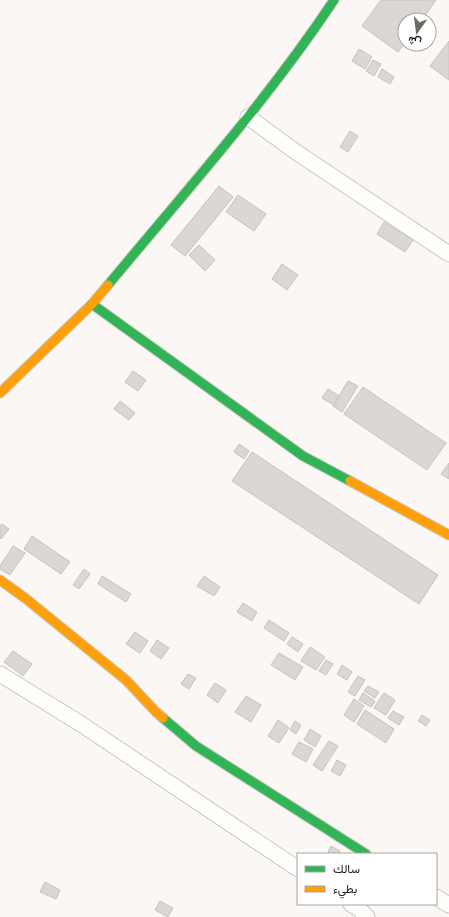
<svg xmlns="http://www.w3.org/2000/svg" width="449" height="917" font-family="'PT Sans',Vazirmatn,sans-serif">
<style>
.building{fill:#dbd7d2;stroke:#c7c3be}
.lines{fill:none;stroke-linecap:round;stroke-linejoin:round}
.street-casing{stroke:#ccc8c3;stroke-width:17}
.fast-casing{stroke:#ccc8c3;stroke-width:11}
.slow-casing{stroke:#ccc8c3;stroke-width:11}
.street{stroke:#fefefd;stroke-width:15}
.fast{stroke:#30b455;stroke-width:9}
.slow{stroke:#ff9f0a;stroke-width:9}
</style>
<rect width="100%" height="100%" fill="#faf7f4"/>
<g class="building">
<path d="M 381,0 L 436,0 L 422,20 L 405,20 L 405,43 L 398,52 L 362,26 Z"/>
<path d="M 449,41 L 449,80 L 430,66 Z"/>
<path d="M 359,49 L 372,57 L 365,69 L 352,61 Z"/>
<path d="M 373,60 L 381,64 L 374,76 L 366,71 Z"/>
<path d="M 382,69 L 394,77 L 390,84 L 378,77 Z"/>
<path d="M 350,131 L 358,136 L 348,152 L 340,147 Z"/>
<path d="M 219,186 L 233,197 L 185,256 L 171,245 Z"/>
<path d="M 238,195 L 266,214 L 254,231 L 226,212 Z"/>
<path d="M 384,222 L 413,240 L 405,252 L 377,234 Z"/>
<path d="M 199,245 L 215,260 L 205,271 L 189,255 Z"/>
<path d="M 282,264 L 298,275 L 287,290 L 272,279 Z"/>
<path d="M 133,371 L 146,380 L 138,391 L 125,382 Z"/>
<path d="M 348,381 L 358,386 L 342,412 L 333,406 Z"/>
<path d="M 363,387 L 446,443 L 427,470 L 344,414 Z"/>
<path d="M 328,389 L 339,396 L 334,405 L 322,398 Z"/>
<path d="M 120,401 L 135,413 L 129,420 L 114,409 Z"/>
<path d="M 239,444 L 249,451 L 244,459 L 234,452 Z"/>
<path d="M 252,452 L 438,575 L 419,604 L 232,481 Z"/>
<path d="M 449,463 L 449,479 L 441,474 Z"/>
<path d="M 2,524 L 9,529 L 1,539 L 0,538 L 0,526 Z"/>
<path d="M 32,536 L 70,562 L 61,574 L 24,549 Z"/>
<path d="M 13,546 L 25,553 L 10,575 L 0,569 L 0,566 Z"/>
<path d="M 84,569 L 90,574 L 79,589 L 73,585 Z"/>
<path d="M 102,576 L 131,594 L 126,602 L 98,584 Z"/>
<path d="M 204,576 L 220,587 L 214,596 L 197,586 Z"/>
<path d="M 243,603 L 257,612 L 252,621 L 237,612 Z"/>
<path d="M 269,620 L 289,633 L 284,641 L 264,628 Z"/>
<path d="M 135,632 L 148,641 L 140,653 L 126,644 Z"/>
<path d="M 292,637 L 303,644 L 298,652 L 287,644 Z"/>
<path d="M 157,640 L 169,648 L 161,659 L 150,651 Z"/>
<path d="M 310,647 L 325,657 L 316,670 L 301,661 Z"/>
<path d="M 13,651 L 32,664 L 23,676 L 4,662 Z"/>
<path d="M 279,653 L 303,667 L 295,680 L 271,665 Z"/>
<path d="M 326,660 L 333,664 L 326,675 L 319,671 Z"/>
<path d="M 342,665 L 352,672 L 347,680 L 337,674 Z"/>
<path d="M 188,674 L 196,678 L 189,689 L 181,684 Z"/>
<path d="M 358,676 L 365,680 L 355,696 L 348,692 Z"/>
<path d="M 215,683 L 226,690 L 218,703 L 207,695 Z"/>
<path d="M 368,686 L 379,692 L 375,698 L 364,691 Z"/>
<path d="M 363,693 L 375,701 L 371,707 L 359,700 Z"/>
<path d="M 384,693 L 395,700 L 386,715 L 374,708 Z"/>
<path d="M 246,696 L 261,705 L 251,722 L 235,712 Z"/>
<path d="M 354,699 L 364,706 L 354,722 L 344,715 Z"/>
<path d="M 365,710 L 394,729 L 386,743 L 357,724 Z"/>
<path d="M 393,711 L 404,717 L 399,725 L 388,718 Z"/>
<path d="M 422,715 L 430,720 L 426,726 L 418,721 Z"/>
<path d="M 278,720 L 289,728 L 279,743 L 268,736 Z"/>
<path d="M 295,721 L 301,725 L 296,734 L 290,730 Z"/>
<path d="M 310,729 L 321,736 L 315,747 L 304,740 Z"/>
<path d="M 329,741 L 338,746 L 322,771 L 313,765 Z"/>
<path d="M 299,742 L 313,749 L 306,762 L 292,754 Z"/>
<path d="M 337,760 L 346,765 L 340,776 L 331,771 Z"/>
<path d="M 331,846 L 340,851 L 339,854 L 330,854 L 328,852 Z"/>
<path d="M 45,882 L 60,890 L 56,899 L 40,892 Z"/>
<path d="M 160,901 L 173,908 L 168,917 L 155,910 Z"/>
</g>
<g class="lines">
<g class="street-casing">
<g id="street">
<path d="M 248,117 L 296,152 L 449,254"/>
<path d="M 0,674 L 81,724 L 298,869"/>
<path d="M 436,897 L 449,905"/>
<path d="M 351,904 L 359,909 L 367,917"/>
</g>
</g>
<g class="fast-casing">
<g id="fast">
<path d="M 108,285 C 185,192 267,101 334,0"/>
<path d="M 92,304 L 303,456 L 350,481"/>
<path d="M 163,718 L 196,746 L 366,854"/>
</g>
</g>
<g class="slow-casing">
<g id="slow">
<path d="M 0,393 L 92,304 L 108,285"/>
<path d="M 350,481 L 449,535"/>
<path d="M 0,580 L 25,598 L 126,680 L 156,712 L 163,718"/>
</g>
</g>
<use href="#street" class="street"/>
<use href="#fast" class="fast"/>
<use href="#slow" class="slow"/>
</g>
<rect x="297" y="853" width="140" height="52" fill="#ffffff" stroke="#a7a5a1"/>
<rect x="305" y="866" width="20" height="6" fill="#30b455" stroke="#a7a5a1"/>
<text x="333" y="873" font-size="12" fill="#221d15">سالك</text>
<rect x="305" y="886" width="20" height="6" fill="#ff9f0a" stroke="#a7a5a1"/>
<text x="333" y="893" font-size="12" fill="#221d15">بطيء</text>
<g transform="translate(417 32) rotate(194)"><circle r="19" fill="#ffffff" stroke="#a7a5a1"/>
<path d="M0-3L7 15L0 10L-7 15Z" fill="#6e6963"/>
<text y="-6" font-size="11" font-weight="bold" text-anchor="middle" fill="#221d15">ش</text>
</g>
</svg>
